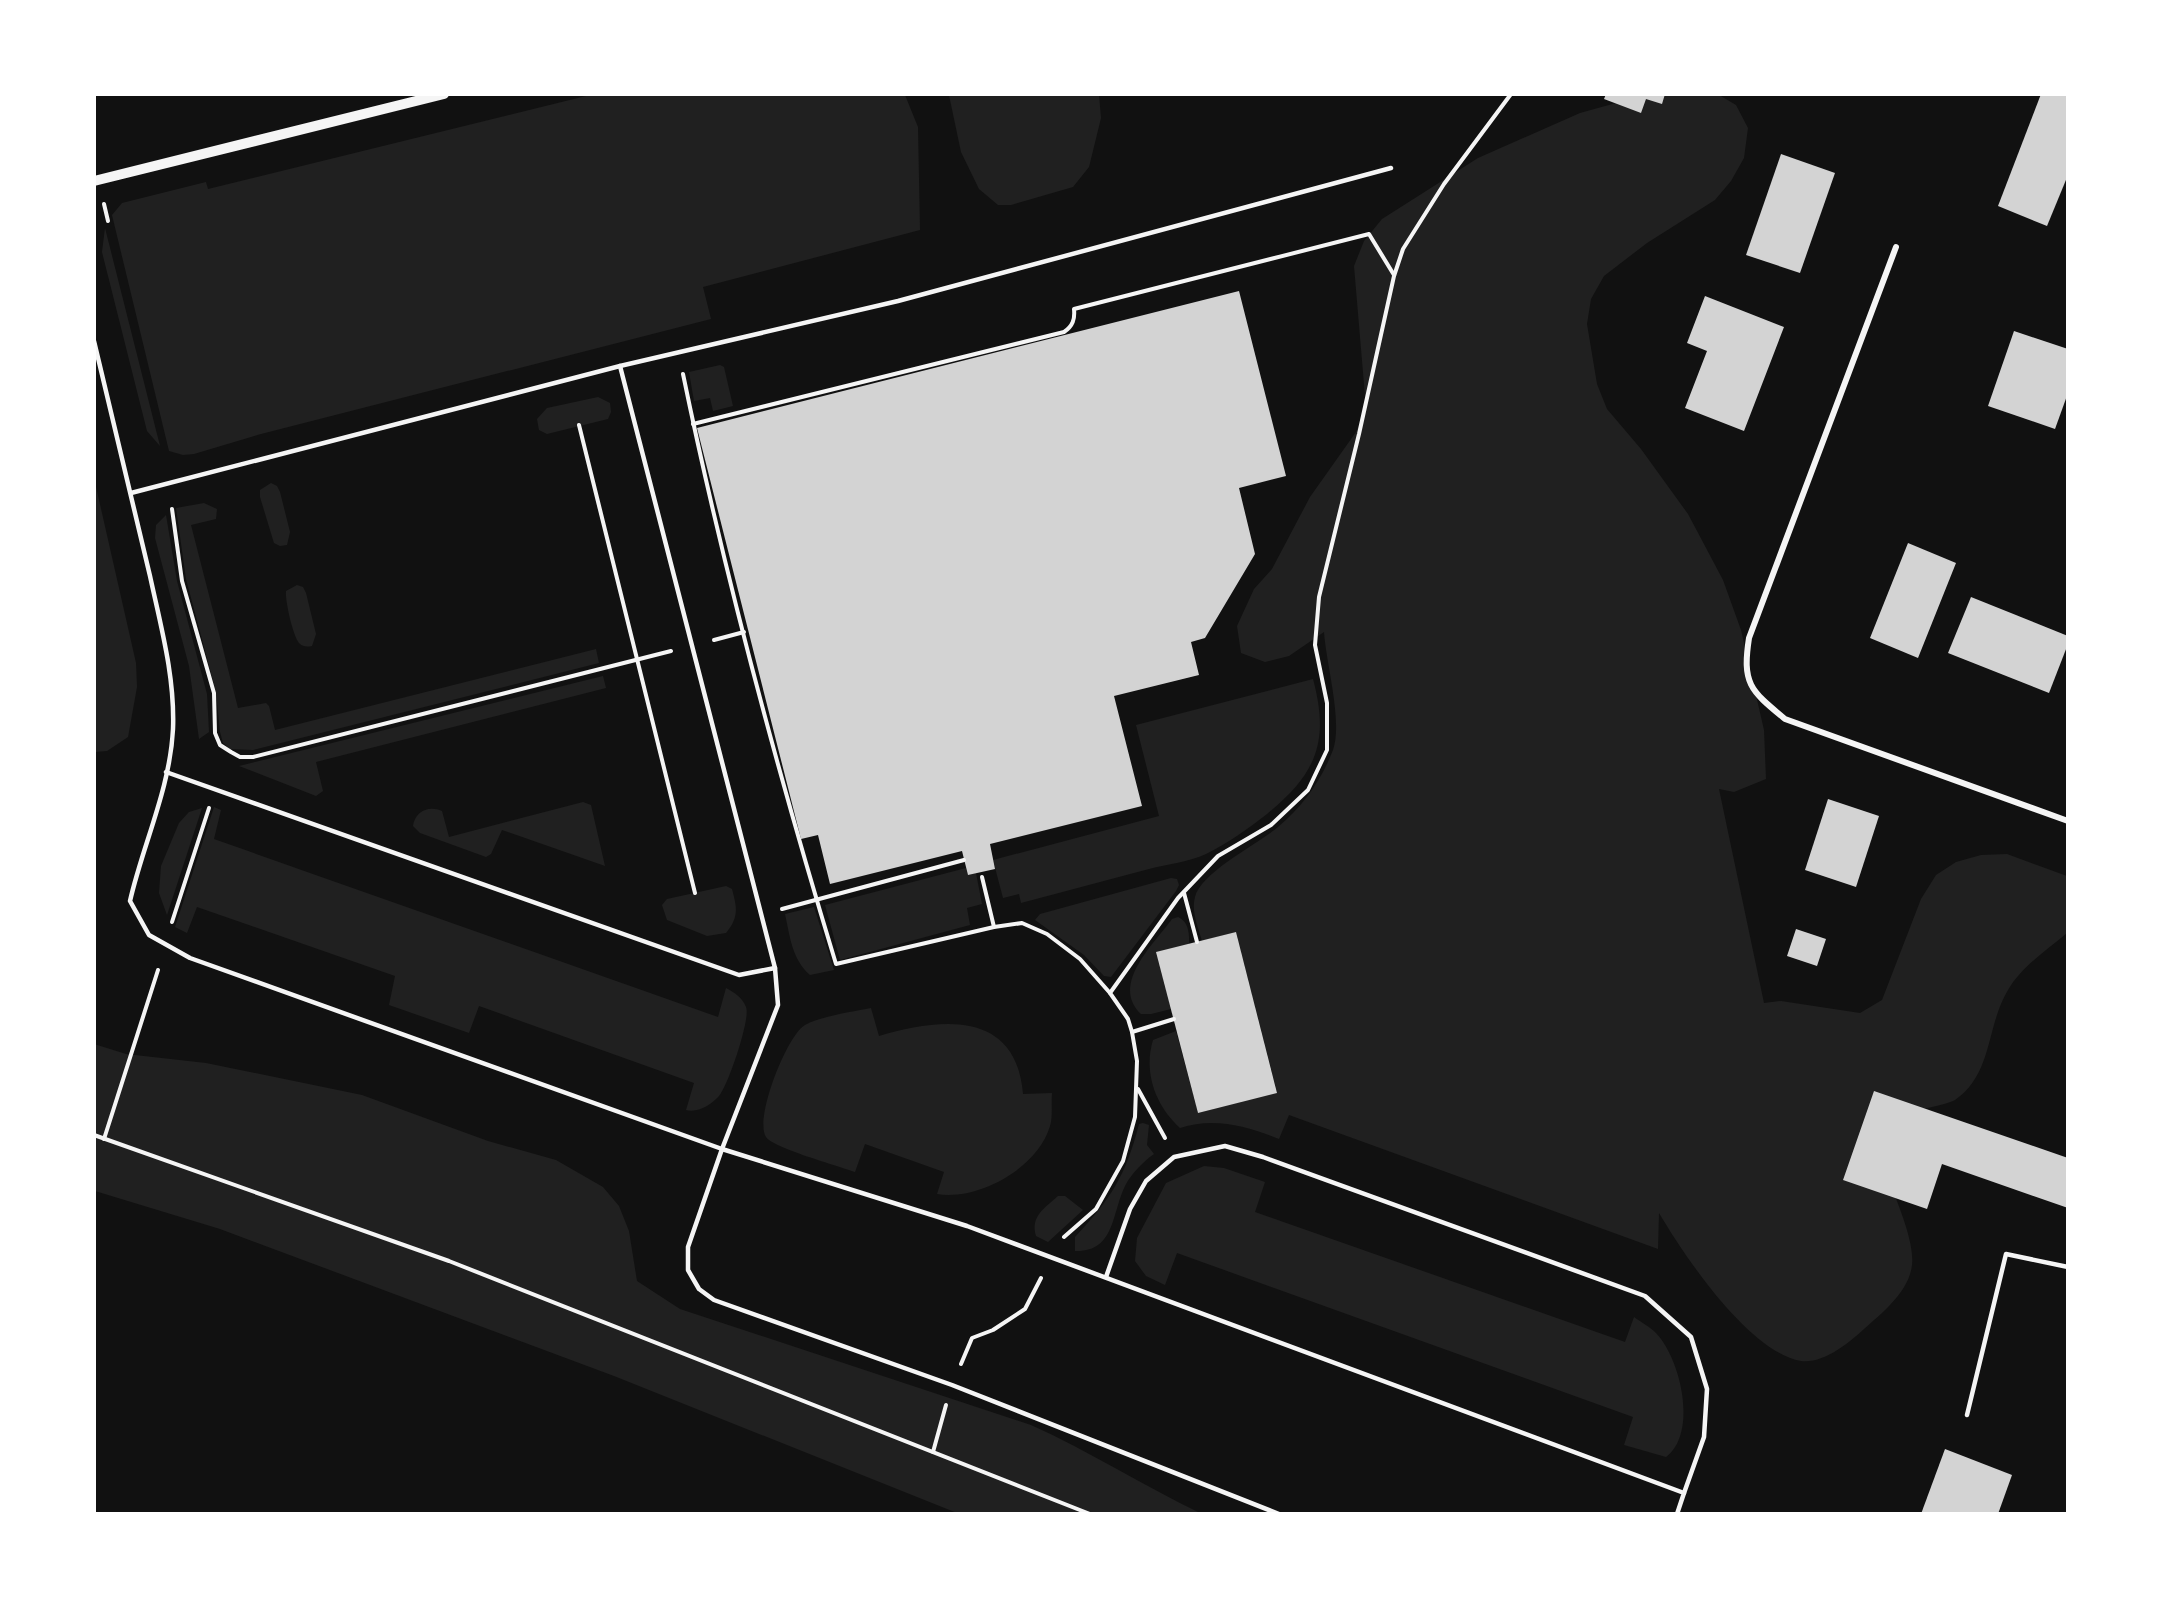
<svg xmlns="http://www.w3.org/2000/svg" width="2162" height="1608" font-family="Roboto,sans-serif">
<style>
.green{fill:#202020}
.building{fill:#d3d3d3}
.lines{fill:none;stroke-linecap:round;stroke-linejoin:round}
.path{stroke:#f5f5f5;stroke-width:4}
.service{stroke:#f5f5f5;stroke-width:4.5}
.minor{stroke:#f5f5f5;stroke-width:6}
.tertiary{stroke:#f5f5f5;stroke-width:10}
</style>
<rect width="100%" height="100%" fill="#111"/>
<g class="green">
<path d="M 590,95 L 905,95 L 918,127 L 920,230 L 703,287 L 711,319 L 261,434 L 194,454 L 183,455 L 169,451 L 112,215 L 122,203 L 206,182 L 208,189 Z"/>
<path d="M 949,95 L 1099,95 L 1101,118 L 1089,167 L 1073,187 L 1011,205 L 998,205 L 979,189 L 961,152 Z"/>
<path d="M 1645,95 L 1719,95 L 1736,105 L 1748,128 L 1744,158 L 1731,181 L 1715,200 L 1647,243 L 1604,276 L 1591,299 L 1587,324 L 1597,384 L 1607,409 L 1641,449 L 1688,514 L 1723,580 L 1741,630 L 1764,730 L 1766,779 L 1734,792 L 1719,789 L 1764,1003 L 1781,1001 L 1860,1013 L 1882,1000 L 1921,899 L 1936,875 L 1956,862 L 1981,855 L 2007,854 L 2067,876 L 2067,933 C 2046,951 2022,966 2008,990 C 1986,1026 1993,1074 1955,1100 C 1943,1107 1895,1113 1879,1117 C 1877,1124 1875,1132 1875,1139 C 1875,1147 1880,1157 1883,1165 C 1892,1191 1915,1238 1912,1265 C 1909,1292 1882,1313 1864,1329 C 1849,1343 1823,1364 1801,1361 C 1749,1352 1685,1257 1659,1213 L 1658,1249 L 1289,1115 L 1279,1139 C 1247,1126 1214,1117 1180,1128 C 1156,1106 1143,1073 1153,1040 L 1176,1031 L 1198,1113 L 1277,1092 L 1236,932 L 1202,941 C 1198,927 1191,911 1195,897 C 1201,872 1258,844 1278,827 C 1303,806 1321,781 1333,750 C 1343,722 1326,663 1324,632 L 1289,656 L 1265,662 L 1241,653 L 1237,626 L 1254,589 L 1272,569 L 1310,497 L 1356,432 L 1366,408 L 1354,266 L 1364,241 L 1382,219 L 1478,158 L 1580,113 Z"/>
<path d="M 105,228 L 160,446 L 147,431 L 102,252 Z"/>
<path d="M 720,365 L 724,367 L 733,406 L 713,411 L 710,398 L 694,401 L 689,372 Z"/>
<path d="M 598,397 L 610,403 L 611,412 L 608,419 L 547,434 L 539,430 L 537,419 L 547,408 Z"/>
<path d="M 94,478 L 136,663 L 137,687 L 128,737 L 107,751 L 95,752 Z"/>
<path d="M 271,483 L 277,486 L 280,492 L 290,532 L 287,545 L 280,546 L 274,543 L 260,497 L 260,490 Z"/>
<path d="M 204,503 L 217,509 L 216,519 L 191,525 L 238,708 L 266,703 L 269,706 L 275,730 L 596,649 L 599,663 L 253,750 L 230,749 L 223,743 L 220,732 L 216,692 L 186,579 L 176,508 Z"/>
<path d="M 166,515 L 177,581 L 207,694 L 209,732 L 199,739 L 189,666 L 155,538 L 156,525 Z"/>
<path d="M 297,585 L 303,587 L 306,593 L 316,634 L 312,646 C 307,647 303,647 299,643 C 293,636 285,601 286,591 Z"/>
<path d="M 603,676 L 606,688 L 316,762 L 323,791 L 316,796 L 239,766 Z"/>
<path d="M 1313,679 C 1330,742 1316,774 1267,814 C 1248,829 1228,843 1206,854 C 1189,862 1167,864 1149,869 C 1106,880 1064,892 1021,903 L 1019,894 L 1003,898 L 993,860 L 1159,816 L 1136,725 Z"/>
<path d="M 583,802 L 591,805 L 605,866 L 502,830 L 491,854 L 486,857 L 420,833 L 413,826 C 415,811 429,805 442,811 L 449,837 Z"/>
<path d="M 214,807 L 221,810 L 214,839 L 718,1017 L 726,988 C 735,993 742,997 746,1007 C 751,1018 728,1086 719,1096 C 711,1105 698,1113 686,1110 L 694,1083 L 479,1006 L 469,1033 L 389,1005 L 395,976 L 197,907 L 187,933 L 175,927 Z"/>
<path d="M 202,808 L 167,915 L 159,893 L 161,866 L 179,823 L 189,812 Z"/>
<path d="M 966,868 L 968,875 L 976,873 L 982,904 L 967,908 L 970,925 L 840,960 L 825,905 Z"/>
<path d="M 1171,878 L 1177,879 L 1179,885 L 1176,891 L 1111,977 L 1104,976 L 1084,955 L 1035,920 L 1040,914 Z"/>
<path d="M 726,886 L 732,889 C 737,908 739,917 726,933 L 707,936 L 667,920 L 662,905 L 667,899 Z"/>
<path d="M 814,907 L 834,970 L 810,975 C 792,959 790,937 785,914 Z"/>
<path d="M 1178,917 C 1204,928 1177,989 1171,1009 L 1151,1014 L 1141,1014 C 1110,984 1154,944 1172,919 Z"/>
<path d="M 871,1008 L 879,1036 C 940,1018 1016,1009 1023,1094 L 1052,1093 C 1051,1103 1053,1117 1050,1126 C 1038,1168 978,1201 937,1194 L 944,1172 L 865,1144 L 855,1172 C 839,1166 773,1148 766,1137 C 754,1119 787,1035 805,1025 C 821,1016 852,1012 871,1008 Z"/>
<path d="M 94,1044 L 126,1054 L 206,1063 L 362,1095 L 488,1141 L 556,1160 L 603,1187 L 619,1206 L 629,1231 L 637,1281 L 680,1309 L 1031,1425 C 1089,1451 1142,1485 1200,1513 L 957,1513 L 614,1376 L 220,1229 L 95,1191 Z"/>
<path d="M 1143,1123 L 1149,1125 L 1147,1145 L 1154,1154 C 1144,1161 1132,1173 1126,1184 C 1111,1213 1116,1252 1075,1251 L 1075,1237 C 1111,1199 1126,1175 1139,1124 Z"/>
<path d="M 1204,1166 L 1224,1168 L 1265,1182 L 1255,1212 L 1625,1342 L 1634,1317 C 1641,1322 1650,1327 1656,1333 C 1681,1359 1698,1433 1666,1457 L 1624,1445 L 1633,1417 L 1177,1253 L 1165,1285 L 1146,1276 L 1135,1261 L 1137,1238 L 1166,1183 Z"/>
<path d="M 1058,1196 L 1065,1196 L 1083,1210 L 1048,1242 L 1036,1236 C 1030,1216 1045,1208 1058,1196 Z"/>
</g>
<g class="building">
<path d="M 1606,94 L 1665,94 L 1662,104 L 1646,99 L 1641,113 L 1604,99 Z"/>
<path d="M 2041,94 L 2068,94 L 2068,175 L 2047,226 L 1998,206 Z"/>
<path d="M 1781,154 L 1835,173 L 1800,273 L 1746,255 Z"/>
<path d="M 1239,291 L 1286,476 L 1239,488 L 1255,554 L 1205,638 L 1191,642 L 1199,675 L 1114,696 L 1142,806 L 990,844 L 995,869 L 968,875 L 962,851 L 830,884 L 818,835 L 801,839 L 697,428 Z"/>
<path d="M 1705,296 L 1784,327 L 1744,431 L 1685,408 L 1707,351 L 1687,343 Z"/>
<path d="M 2014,331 L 2068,349 L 2068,393 L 2055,429 L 1988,406 Z"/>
<path d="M 1908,543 L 1956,563 L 1918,658 L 1870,638 Z"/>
<path d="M 1971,597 L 2068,636 L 2068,644 L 2049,693 L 1948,653 Z"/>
<path d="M 1828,799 L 1879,816 L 1856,887 L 1805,870 Z"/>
<path d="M 1796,929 L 1826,939 L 1817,966 L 1787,956 Z"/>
<path d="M 1236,932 L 1277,1093 L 1198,1113 L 1156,952 Z"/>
<path d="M 1874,1091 L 2068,1158 L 2068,1208 L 1942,1164 L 1927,1209 L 1843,1180 Z"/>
<path d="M 1945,1449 L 2012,1475 L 1998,1514 L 1921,1514 Z"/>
</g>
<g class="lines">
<g class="path">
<path d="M 104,204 L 108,221"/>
<path d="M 683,374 C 724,573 777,770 836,964 L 994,927 L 1022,923 L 1047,934 L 1080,959 L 1110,993"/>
<path d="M 693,424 L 1064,332 C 1073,326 1075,319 1074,309 L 1369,234 L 1394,275"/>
<path d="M 579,425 L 695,893"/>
<path d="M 172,509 L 182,581 L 214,693 L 215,733 L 220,745 L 231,752 L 240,757 L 253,757 L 671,651"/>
<path d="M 714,640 L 744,632"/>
<path d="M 982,877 L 994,927"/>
<path d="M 1184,893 L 1197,942"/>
<path d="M 782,909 L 964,860"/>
<path d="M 172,922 L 209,808"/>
<path d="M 1132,1032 L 1174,1019"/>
<path d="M 1138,1089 L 1165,1138"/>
<path d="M 94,1135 L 449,1261 L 1090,1514"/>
<path d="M 104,1139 L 158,970"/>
<path d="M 1064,1237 L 1096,1209 L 1123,1161 L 1135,1117 L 1137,1061 L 1132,1032 L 1128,1019 L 1110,993 L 1178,898 L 1218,856 L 1271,825 L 1308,790 L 1327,750 L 1327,703 L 1315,645 L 1319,597 L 1359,434 L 1394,276 L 1403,249 L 1444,184 L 1511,94"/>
<path d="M 961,1364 L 972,1338 L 993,1330 L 1025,1309 L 1041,1278"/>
<path d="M 933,1452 L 946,1405"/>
</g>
<g class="service">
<path d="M 94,341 C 113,420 132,498 150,576 C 161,627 175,677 173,729 C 170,789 143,844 130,901 L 149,935 L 190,958 L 722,1149 L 967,1226 L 1684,1493 L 1677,1514"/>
<path d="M 620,366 L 775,968 L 778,1005 L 722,1149 L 688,1247 L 688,1270 L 699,1289 L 714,1300 L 952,1385 L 1279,1514"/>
<path d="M 131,493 L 620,366 L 898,301 L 1391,168"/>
<path d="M 166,772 L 739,975 L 775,968"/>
<path d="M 1106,1277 L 1130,1209 L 1146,1181 L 1174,1157 L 1225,1146 L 1263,1157 L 1645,1296 L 1691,1337 L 1707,1389 L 1704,1437 L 1684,1493"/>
<path d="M 1967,1415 L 2006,1254 L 2068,1267"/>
</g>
<path class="minor" d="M 1896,247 L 1749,638 C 1742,684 1750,690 1785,719 L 2068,821"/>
<path class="tertiary" d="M 94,181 L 444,94"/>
</g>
<rect width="2162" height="1608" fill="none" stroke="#ffffff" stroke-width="192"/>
</svg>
